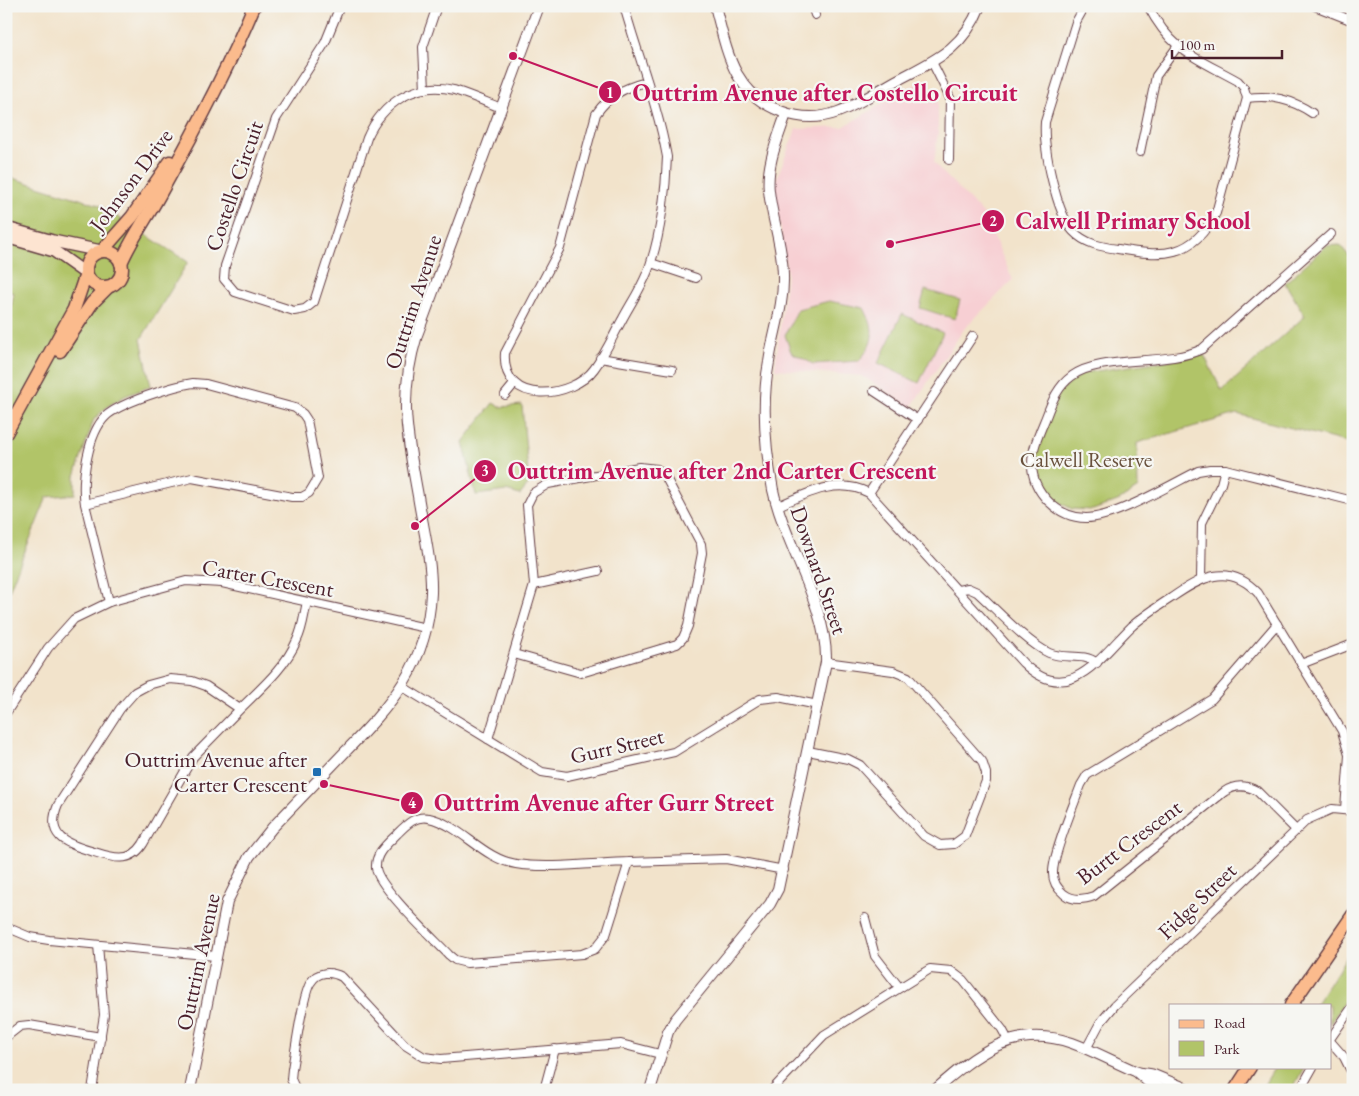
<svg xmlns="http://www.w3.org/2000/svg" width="1359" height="1096" font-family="'EB Garamond',serif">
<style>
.built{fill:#f7cfd3}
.green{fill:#b1c468;stroke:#7e724a}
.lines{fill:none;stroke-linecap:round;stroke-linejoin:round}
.minor-casing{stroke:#633c43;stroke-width:10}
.tertiary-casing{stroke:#633c43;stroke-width:12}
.secondary-casing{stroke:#633c43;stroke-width:14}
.primary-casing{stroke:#633c43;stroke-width:15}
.minor{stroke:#fff;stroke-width:8}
.tertiary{stroke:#fff;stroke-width:10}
.secondary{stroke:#fde4d1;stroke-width:11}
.primary{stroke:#fbbb8d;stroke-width:12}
.poi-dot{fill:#1f6fb2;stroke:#f6f6f2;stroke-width:2}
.labels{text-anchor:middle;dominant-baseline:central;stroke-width:4.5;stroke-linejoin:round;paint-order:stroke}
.street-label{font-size:22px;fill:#4a1f2b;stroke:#f6f6f2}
.park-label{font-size:22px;fill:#69513d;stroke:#f6f6f2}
.poi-label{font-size:22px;fill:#4a1f2b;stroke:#f6f6f2;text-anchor:end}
.leader{fill:none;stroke:#c2185b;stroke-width:2}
.callout-dot{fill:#c2185b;stroke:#f6f6f2;stroke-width:2}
.mark-label{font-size:15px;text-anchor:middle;font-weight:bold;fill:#fff}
.callout-label{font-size:24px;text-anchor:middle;font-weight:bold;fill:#c2185b;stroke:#f6f6f2;stroke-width:4.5;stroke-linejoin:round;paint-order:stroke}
</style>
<rect width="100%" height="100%" fill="#f6f6f2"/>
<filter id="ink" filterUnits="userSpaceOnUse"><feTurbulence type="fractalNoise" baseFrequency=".02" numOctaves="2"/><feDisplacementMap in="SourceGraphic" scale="10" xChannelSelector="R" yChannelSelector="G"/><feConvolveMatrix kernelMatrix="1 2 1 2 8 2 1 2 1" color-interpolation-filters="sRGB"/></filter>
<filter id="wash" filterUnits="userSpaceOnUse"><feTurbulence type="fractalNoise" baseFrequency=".0096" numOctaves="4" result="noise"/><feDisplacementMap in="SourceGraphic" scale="20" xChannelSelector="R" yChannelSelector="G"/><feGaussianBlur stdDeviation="1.12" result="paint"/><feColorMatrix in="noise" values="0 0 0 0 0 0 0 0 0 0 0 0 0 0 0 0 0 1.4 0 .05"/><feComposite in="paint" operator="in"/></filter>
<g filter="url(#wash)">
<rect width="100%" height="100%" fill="#f2e3cb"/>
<path class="built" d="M 924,79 L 938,102 L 938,133 L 934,163 L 984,215 L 1013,280 L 964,329 L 911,407 L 862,376 L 775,369 L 787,273 L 774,185 L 796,129 L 843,127 Z"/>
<g class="green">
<path d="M 6,176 L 99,205 L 188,262 L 141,339 L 151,386 L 125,396 L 108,406 L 94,419 L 75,476 L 75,494 L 47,497 L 6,598 L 6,335 L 14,292 L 6,293 Z"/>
<path d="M 1340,245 L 1353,261 L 1353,444 L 1237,414 L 1137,443 L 1138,488 L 1120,500 L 1093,510 L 1072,509 L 1055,500 L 1042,487 L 1035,467 L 1038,447 L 1060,391 L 1083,373 L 1204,355 L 1222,391 L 1305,316 L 1285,283 L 1326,246 Z"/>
<path d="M 925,290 L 960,300 L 955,319 L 920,308 Z"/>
<path d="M 829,301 L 864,308 C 876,331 875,342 859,361 L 813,364 L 791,352 L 785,335 L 798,309 Z"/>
<path d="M 902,314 L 943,333 L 919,383 L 878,363 Z"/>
<path d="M 493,403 L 500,407 L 522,405 L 529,484 L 520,495 L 506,491 L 476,495 L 463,442 Z"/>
<path d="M 1353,947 L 1353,993 L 1345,1000 L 1330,1024 L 1330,1005 L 1315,1005 Z"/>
<path d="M 1275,1067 L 1304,1067 L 1292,1090 L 1261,1090 Z"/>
</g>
</g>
<g filter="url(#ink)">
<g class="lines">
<g class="minor-casing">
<g id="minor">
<path d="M 340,6 L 325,43 L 276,119 L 225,266 L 224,279 L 235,292 L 294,311 L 305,309 L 314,302 L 367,138 C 382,104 415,80 454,90 C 470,95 486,102 501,108"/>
<path d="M 624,6 C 638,56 658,106 667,157 C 666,190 661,232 651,262 C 645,283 632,301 622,320 C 613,336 605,354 594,369 C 573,398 501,408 505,353 L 560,248 L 596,114 C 609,95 624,88 646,82"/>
<path d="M 812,6 L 815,15"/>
<path d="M 1085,6 L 1076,22 L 1045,122 C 1043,147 1056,213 1073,231 C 1085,244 1102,247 1118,249 C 1163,257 1192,258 1216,213 L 1247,98 L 1244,88 L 1238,81 C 1195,57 1172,52 1148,6"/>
<path d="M 1315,6 L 1353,21"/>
<path d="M 932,62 L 950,98 L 949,160"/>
<path d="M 425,89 L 423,47 L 437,6"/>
<path d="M 1247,98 C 1272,95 1291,99 1312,113"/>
<path d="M 1140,152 L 1156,76 L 1177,47"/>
<path d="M 1331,234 L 1202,349 C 1168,366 1099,355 1072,376 C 1058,386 1052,401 1046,417 C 1040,432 1032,448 1032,464 C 1032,492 1058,518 1086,518 C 1115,518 1170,485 1198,471 L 1210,469 L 1225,469 L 1353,501"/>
<path d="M 651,263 L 696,278"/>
<path d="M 600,358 L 672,370"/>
<path d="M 874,391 L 918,420"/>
<path d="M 505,395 L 514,384"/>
<path d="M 869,493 L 973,336"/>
<path d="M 85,504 L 192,478 L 292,497 L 302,497 L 309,493 L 318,478 L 307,420 L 303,414 L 295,408 L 206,384 L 193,383 C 173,386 120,403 106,416 C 88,433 81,480 85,504 L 109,602"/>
<path d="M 778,506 C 808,493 837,477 869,493 L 1023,663 C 1069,708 1100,657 1131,627 C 1143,616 1157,607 1171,598 C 1200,578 1228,561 1258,593 L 1342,731 L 1349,755 L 1345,809"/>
<path d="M 1201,579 L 1202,523 L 1221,484 L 1225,469"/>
<path d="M 534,585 L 598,571"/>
<path d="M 958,590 L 968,588 L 977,592 C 996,609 1027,643 1049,653 C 1065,660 1083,652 1097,663"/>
<path d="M 1277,624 L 1212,699 L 1087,775 L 1081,785 C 1074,804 1052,856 1053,874 C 1053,882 1058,889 1064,894 C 1073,901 1083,900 1094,896 L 1224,792 C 1235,784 1246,785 1257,791 L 1296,830"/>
<path d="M 1301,664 L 1353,644"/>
<path d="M 403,687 L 542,772 L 567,776 L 674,752 L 760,699 L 778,697 L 818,705"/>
<path d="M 240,709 L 193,757 L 143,844 C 130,865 110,857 91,851 C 66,844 45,836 58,805 L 120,709 L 135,692 L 148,685 L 170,679 L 192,681 L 206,686 L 240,709 C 261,688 285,668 297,640 C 303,628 304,614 307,602"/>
<path d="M 6,713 L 48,648 L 74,619 L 109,602 L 186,581 L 222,583 L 426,628"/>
<path d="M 488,739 L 534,585 L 527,505 L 533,493 L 548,484 L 639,467 L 657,469 L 664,474 L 701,544 L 702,553 L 688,626 L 683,638 L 677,644 L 581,673 L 514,654"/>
<path d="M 808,751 L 848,759 L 860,765 L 924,836 L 940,845 L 954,844 L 965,836 L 986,781 L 986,773 L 982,761 L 908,677 L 893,671 L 826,662"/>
<path d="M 629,862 C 596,863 547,869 516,864 C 483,859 461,825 429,818 C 415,815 406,825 397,834 C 387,844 375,853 376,868 C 378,887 434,939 449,955 L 455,960 L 467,963 L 582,954 L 595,949 L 606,935 L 629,862 L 726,859 L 784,870"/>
<path d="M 865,918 L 875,956 L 899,987"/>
<path d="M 6,927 L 30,937 L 49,940 L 215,956"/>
<path d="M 6,1037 L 20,1026 L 29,1025 L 101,1037"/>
<path d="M 1330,1039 L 1353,1006"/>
<path d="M 1330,1041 L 1344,1057 L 1353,1075"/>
<path d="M 1086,1049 L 1100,1023 L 1115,1005 L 1307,820 L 1332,809 L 1353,811"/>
<path d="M 92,1090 L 104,1015 L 98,945"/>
<path d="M 296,1090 L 291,1079 L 292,1069 C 295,1053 303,992 311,982 C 318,971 331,971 342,977 L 405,1045 L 424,1057 L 441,1059 L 621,1044 L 660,1054"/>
<path d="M 544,1090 L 555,1049"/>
<path d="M 772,1090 L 824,1035 L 930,969 L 951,971 L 963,980 L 1002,1029 L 1008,1040"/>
<path d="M 1300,1090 L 1313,1067"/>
</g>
</g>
<g class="tertiary-casing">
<g id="tertiary">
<path d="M 715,6 C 721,28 726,54 737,74 C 757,109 801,126 838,112 C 857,105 874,93 892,83 C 932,61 962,52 980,6"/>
<path d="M 1138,1073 L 1147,1081 L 1164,1090"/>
<path d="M 190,1090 L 227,902 L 249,857 L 272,828 C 296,803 319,779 343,754 C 390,706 428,665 431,593 C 432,561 423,528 418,496 C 407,434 398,398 417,335 L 539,6"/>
<path d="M 650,1090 L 668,1032 L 675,1020 L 770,904 L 778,889 L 826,662 C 828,608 785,545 773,490 C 765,448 761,404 769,362 C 773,334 784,305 783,276 C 783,247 772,220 769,191 C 766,165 778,138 786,114"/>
<path d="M 935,1090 C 976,1054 1014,1023 1072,1043 C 1094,1051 1114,1062 1135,1071 C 1141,1074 1148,1073 1154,1075 C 1166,1080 1178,1085 1190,1090"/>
</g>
</g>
<g class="secondary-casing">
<g id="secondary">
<path d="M 6,228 L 53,241 L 101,251"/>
<path d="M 6,237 L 54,251 L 85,273"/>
</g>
</g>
<g class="primary-casing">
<g id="primary">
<circle cx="104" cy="269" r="18"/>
<path d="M 102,251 L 132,217 L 170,162"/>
<path d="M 121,263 C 132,237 149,215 162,190 C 195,131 228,69 254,6"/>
<path d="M 60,351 L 92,303 L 108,287"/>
<path d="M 6,433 L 74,309 L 86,274"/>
<path d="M 1291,1005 L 1353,915"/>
<path d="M 1235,1090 L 1250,1067"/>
</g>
</g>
<use href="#minor" class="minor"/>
<use href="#tertiary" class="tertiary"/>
<use href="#secondary" class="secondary"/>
<use href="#primary" class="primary"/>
</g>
</g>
<rect class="poi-dot" x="312" y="767" width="10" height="10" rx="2.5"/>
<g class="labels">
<g class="street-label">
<text transform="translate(131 180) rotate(-53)">Johnson Drive</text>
<text transform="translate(234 186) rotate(-71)">Costello Circuit</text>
<text transform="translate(413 302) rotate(-72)">Outtrim Avenue</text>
<text transform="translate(819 570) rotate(71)">Downard Street</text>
<text transform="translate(268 578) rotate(10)">Carter Crescent</text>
<text transform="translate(617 746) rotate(-13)">Gurr Street</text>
<text transform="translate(1129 842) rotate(-37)">Burtt Crescent</text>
<text transform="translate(1197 901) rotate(-44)">Fidge Street</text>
<text transform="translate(198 962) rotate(-78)">Outtrim Avenue</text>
</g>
<g class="park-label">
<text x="1086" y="459">Calwell Reserve</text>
</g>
<g class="poi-label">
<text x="307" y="759">Outtrim Avenue after<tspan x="307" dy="25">Carter Crescent</tspan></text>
</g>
</g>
<path class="leader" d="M513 56L610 92M890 244L993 221M415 526L485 471M324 784L412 803"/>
<g class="callout-dot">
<circle cx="513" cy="56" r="5"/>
<circle cx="890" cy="244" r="5"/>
<circle cx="415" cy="526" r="5"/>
<circle cx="324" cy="784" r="5"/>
<circle cx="610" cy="92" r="12"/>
<circle cx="993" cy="221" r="12"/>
<circle cx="485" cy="471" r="12"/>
<circle cx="412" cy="803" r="12"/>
</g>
<g class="mark-label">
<text x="610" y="98">1</text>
<text x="993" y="226">2</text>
<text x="485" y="476">3</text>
<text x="412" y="808">4</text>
</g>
<g class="callout-label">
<text x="825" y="101">Outtrim Avenue after Costello Circuit</text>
<text x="1133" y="229">Calwell Primary School</text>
<text x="722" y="479">Outtrim Avenue after 2nd Carter Crescent</text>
<text x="604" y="811">Outtrim Avenue after Gurr Street</text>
</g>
<rect width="1359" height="1096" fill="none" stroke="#f6f6f2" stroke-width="25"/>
<rect x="1169" y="1004" width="162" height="65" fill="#f6f6f2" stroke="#b1a0a2"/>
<rect x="1179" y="1020" width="25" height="8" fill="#fbbb8d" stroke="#b1a0a2"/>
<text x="1214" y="1028" font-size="15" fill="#4a1f2b">Road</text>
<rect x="1179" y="1041" width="25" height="15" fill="#b1c468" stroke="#b1a0a2"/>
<text x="1214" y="1054" font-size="15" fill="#4a1f2b">Park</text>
<path d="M1172 50v8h110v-8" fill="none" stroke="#4a1f2b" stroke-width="2.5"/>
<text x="1179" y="50" font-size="15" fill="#4a1f2b" stroke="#f6f6f2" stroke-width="4" paint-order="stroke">100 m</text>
</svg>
